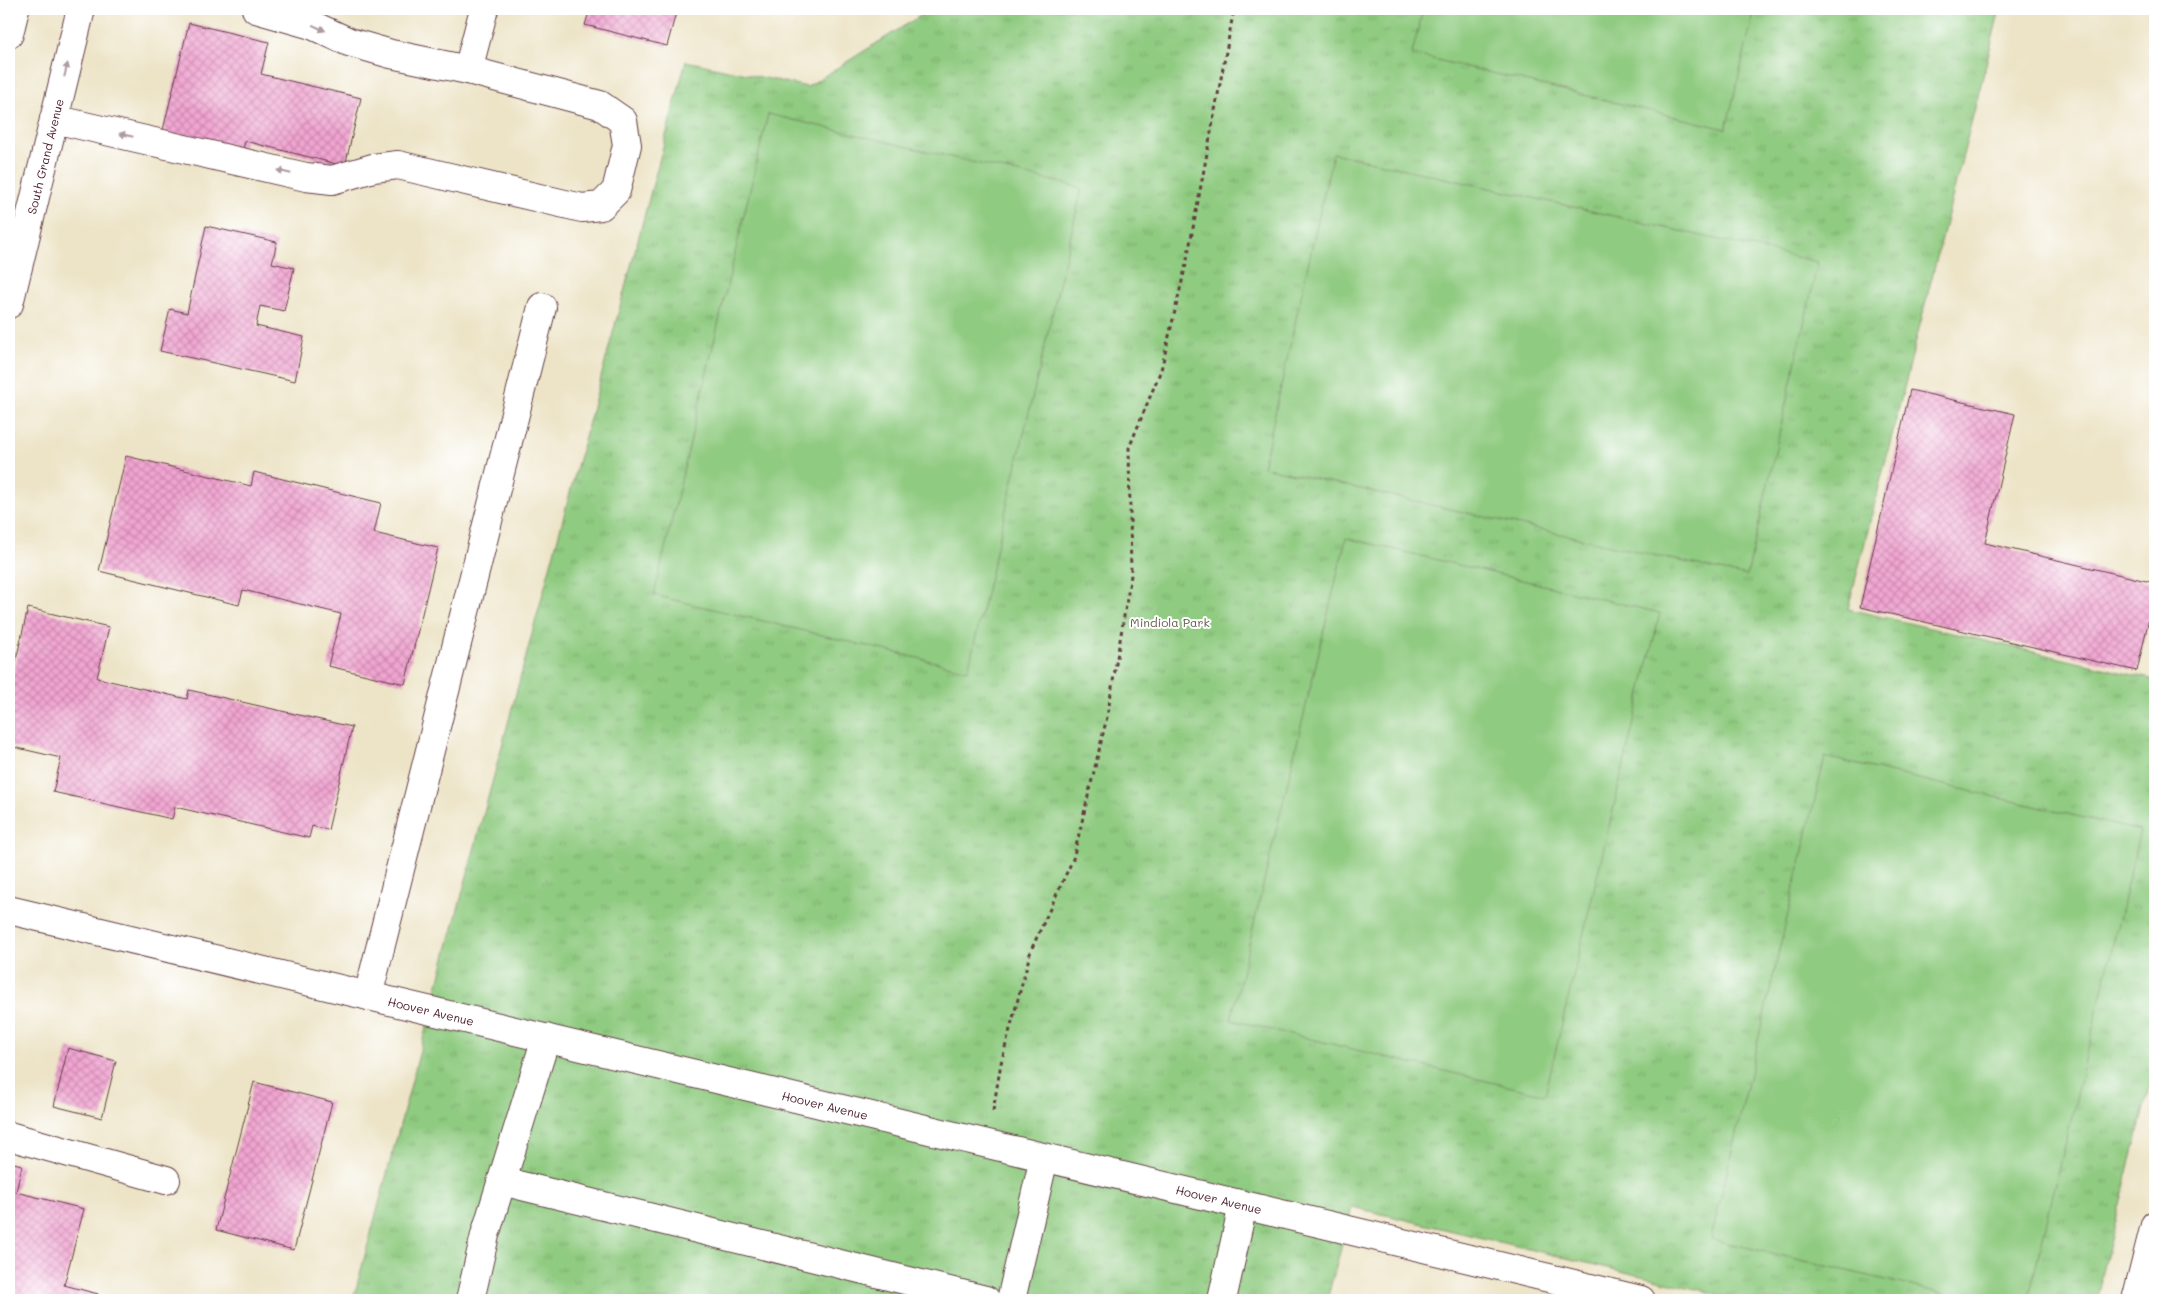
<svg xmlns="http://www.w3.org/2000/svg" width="2164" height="1309" font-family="Mali,sans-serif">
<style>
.park{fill:url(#park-tufts);stroke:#6c7556}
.pitch{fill:#8fcb80;stroke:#6c7556}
.building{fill:url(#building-cross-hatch)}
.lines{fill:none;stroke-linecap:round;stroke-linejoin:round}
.minor-casing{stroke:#623d42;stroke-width:30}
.path{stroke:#623d42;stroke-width:3;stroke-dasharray:4 4;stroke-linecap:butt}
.minor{stroke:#fff;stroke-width:28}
.oneway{fill:#ae9aa0}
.labels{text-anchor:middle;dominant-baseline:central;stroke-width:4;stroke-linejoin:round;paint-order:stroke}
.street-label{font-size:12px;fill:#4a1f2b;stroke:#fff}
.park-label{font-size:12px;fill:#625b49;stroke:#fff}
</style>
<defs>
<pattern id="park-tufts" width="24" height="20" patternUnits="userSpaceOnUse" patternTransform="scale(1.25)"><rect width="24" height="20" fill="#8fcb80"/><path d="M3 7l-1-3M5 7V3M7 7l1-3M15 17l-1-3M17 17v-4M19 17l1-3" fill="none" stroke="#7dae6f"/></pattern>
<pattern id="building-cross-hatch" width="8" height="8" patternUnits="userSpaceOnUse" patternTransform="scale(1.25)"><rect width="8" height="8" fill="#f2a5d2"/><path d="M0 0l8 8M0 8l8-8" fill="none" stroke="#c686ab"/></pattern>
</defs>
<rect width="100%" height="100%" fill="#fff"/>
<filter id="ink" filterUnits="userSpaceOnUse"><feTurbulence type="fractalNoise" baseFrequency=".02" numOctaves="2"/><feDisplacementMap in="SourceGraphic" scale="10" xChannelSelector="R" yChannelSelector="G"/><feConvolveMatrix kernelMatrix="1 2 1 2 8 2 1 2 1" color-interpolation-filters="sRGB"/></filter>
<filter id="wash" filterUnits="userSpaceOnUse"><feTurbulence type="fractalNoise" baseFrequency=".0096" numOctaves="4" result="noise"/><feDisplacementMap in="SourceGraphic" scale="20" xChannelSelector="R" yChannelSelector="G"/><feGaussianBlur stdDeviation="1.12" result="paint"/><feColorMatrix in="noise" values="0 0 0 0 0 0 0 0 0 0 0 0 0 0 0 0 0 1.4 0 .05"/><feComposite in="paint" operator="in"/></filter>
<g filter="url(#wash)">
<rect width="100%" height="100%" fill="#ede4c7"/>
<path class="park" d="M 931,9 L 2000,9 L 1848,609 L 2155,680 L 2155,1064 L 2096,1300 L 1742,1300 L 1352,1207 L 1327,1300 L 353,1300 L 686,61 L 807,87 Z"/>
<g class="pitch">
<path d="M 1423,9 L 1755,9 L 1726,129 L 1412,54 Z"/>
<path d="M 768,114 L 1082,188 L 968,670 L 654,595 Z"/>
<path d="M 1333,153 L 1818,262 L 1747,576 L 1263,467 Z"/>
<path d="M 1346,538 L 1660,613 L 1545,1095 L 1231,1020 Z"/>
<path d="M 1825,757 L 2140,831 L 2028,1300 L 1971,1300 L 1711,1239 Z"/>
</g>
<g id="blocks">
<g class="building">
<path d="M 590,9 L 677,9 L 667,46 L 585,25 Z"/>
<path d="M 189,23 L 269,42 L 261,74 L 361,98 L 345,166 L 245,141 L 242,154 L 162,134 Z"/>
<path d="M 206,226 L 277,242 L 272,263 L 294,268 L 284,311 L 260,306 L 256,326 L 304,337 L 295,381 L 160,351 L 170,309 L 187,313 Z"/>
<path d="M 1910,390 L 2015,414 L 1985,543 L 2155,583 L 2155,592 L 2137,671 L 1860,607 Z"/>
<path d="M 126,456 L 251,486 L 254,472 L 381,503 L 374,533 L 438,548 L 405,684 L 328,666 L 341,614 L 243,590 L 239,605 L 99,571 Z"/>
<path d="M 28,608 L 109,627 L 97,678 L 187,699 L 189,690 L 352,727 L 328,830 L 312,826 L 309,838 L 175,807 L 172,819 L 53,792 L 61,758 L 9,746 L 9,691 Z"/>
<path d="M 68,1048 L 116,1061 L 102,1118 L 54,1106 Z"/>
<path d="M 254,1082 L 332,1102 L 294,1250 L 216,1230 Z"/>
<path d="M 9,1162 L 22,1165 L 16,1192 L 84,1209 L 64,1285 L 98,1294 L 96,1300 L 9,1300 Z"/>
</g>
</g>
</g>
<g filter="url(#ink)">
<use href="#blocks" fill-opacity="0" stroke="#623d42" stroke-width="1"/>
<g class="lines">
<g class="minor-casing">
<g id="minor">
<path d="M 9,34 L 15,9"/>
<path d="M 468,70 L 484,9"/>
<path d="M 54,119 L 306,177 L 332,180 L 373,168 L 398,165 L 582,208 L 601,206 L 616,191 L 627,145 L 623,121 L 600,105 L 468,70 L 391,54 L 349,42 L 312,25 L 256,9"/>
<path id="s1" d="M 9,304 L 81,9"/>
<path id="s2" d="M 9,910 L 1641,1300"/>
<path d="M 368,996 L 542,307"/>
<path d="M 9,1136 L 166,1180"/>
<path d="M 502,1181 L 986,1300"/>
<path d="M 470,1300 L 485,1235 L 546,1038"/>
<path d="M 1011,1300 L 1044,1158"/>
<path d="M 1222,1300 L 1243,1205"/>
<path d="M 2136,1300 L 2155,1225"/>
</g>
</g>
<path class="path" d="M 993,1111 L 1001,1063 L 1031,950 L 1073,859 L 1107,717 L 1131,575 L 1129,448 L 1161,370 L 1187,260 L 1234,9"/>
<use href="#minor" class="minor"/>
</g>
<defs><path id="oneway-solid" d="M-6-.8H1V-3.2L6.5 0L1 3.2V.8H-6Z" transform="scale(1.25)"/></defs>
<g class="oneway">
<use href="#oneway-solid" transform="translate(319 28) rotate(24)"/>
<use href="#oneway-solid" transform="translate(66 70) rotate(-76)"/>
<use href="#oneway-solid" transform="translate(126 135) rotate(-167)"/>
<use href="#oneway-solid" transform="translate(284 172) rotate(-167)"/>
</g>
</g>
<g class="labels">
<g class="street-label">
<text stroke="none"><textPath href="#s1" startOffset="152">South Grand Avenue</textPath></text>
<text stroke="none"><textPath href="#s2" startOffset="434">Hoover Avenue</textPath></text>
<text stroke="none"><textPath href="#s2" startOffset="839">Hoover Avenue</textPath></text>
<text stroke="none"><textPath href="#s2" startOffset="1244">Hoover Avenue</textPath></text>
</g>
<g class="park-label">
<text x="1170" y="622">Mindiola Park</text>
</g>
</g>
<rect width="2164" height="1309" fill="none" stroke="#fff" stroke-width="30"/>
</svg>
